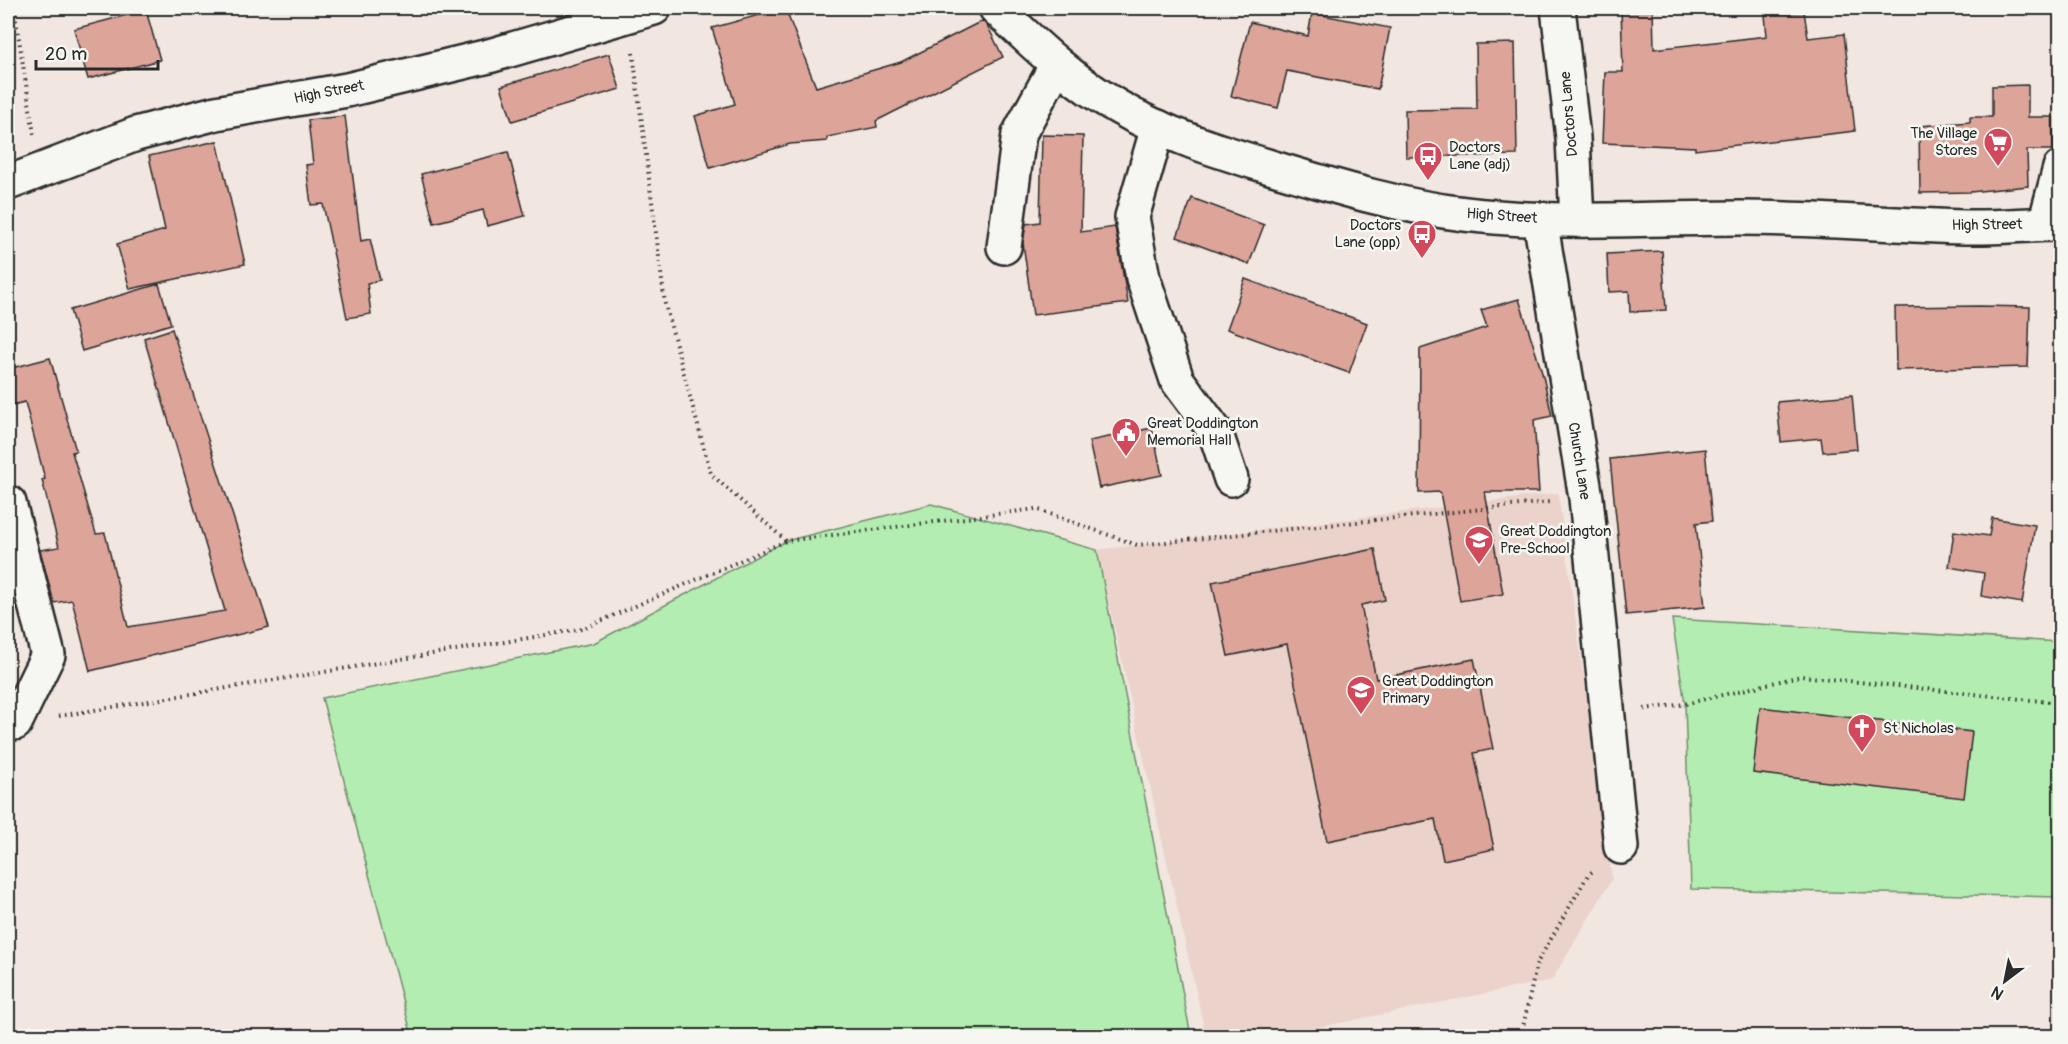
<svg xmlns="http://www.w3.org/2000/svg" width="2068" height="1044" font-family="Pangolin,sans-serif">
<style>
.built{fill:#ebd2cb}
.green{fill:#b4edb1;stroke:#708c6e;stroke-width:1.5}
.building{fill:#dda499;stroke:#2b2b2b;stroke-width:1.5}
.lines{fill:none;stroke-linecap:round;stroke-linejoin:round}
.minor-casing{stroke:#2b2b2b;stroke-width:38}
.major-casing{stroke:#2b2b2b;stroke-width:38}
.path{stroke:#2b2b2b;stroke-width:4;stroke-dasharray:1.5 4.5;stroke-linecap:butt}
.minor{stroke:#f6f6f2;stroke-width:33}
.major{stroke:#f6f6f2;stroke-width:33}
.labels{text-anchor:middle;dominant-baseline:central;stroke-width:5;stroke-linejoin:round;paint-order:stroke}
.street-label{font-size:15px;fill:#2b2b2b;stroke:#f6f6f2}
.poi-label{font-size:15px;fill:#2b2b2b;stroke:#f6f6f2;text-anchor:start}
</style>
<rect width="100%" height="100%" fill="#f1e6e0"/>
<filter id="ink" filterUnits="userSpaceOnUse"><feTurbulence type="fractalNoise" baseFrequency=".0167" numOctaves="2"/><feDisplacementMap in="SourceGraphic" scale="12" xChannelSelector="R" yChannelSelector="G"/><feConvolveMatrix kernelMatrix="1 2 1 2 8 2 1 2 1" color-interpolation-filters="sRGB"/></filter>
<g filter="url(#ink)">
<path class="built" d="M 1558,493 L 1612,879 L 1552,980 L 1275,1036 L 1206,1036 L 1097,550 Z"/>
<g class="green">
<path d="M 931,504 L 1097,550 L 1191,1036 L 412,1036 L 322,698 L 594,643 L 786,541 Z"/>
<path d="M 1672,619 L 2060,642 L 2060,897 L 1691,889 L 1685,704 Z"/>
</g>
<g class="building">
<path d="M 785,8 L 816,87 L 901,62 L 982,21 L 987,25 L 1003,57 L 876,121 L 877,127 L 827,137 L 827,141 L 790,144 L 710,168 L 695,116 L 735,104 L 712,28 Z"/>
<path d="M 1621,8 L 1653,8 L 1654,49 L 1767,36 L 1765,15 L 1804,11 L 1808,38 L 1844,34 L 1855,131 L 1695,150 L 1695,147 L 1602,143 L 1605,72 L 1623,72 Z"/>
<path d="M 146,10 L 160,60 L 88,79 L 74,29 Z"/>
<path d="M 1312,13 L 1390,28 L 1378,89 L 1287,71 L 1278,108 L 1231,96 L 1250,22 L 1308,36 Z"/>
<path d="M 1515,43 L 1517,155 L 1406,157 L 1405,110 L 1477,109 L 1476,44 Z"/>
<path d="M 609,54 L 620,89 L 512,121 L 501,86 Z"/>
<path d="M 2028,85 L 2028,117 L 2053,117 L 2053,150 L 2027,150 L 2028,186 L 1970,192 L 1920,193 L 1919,126 L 1970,122 L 1970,117 L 1992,117 L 1992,86 Z"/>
<path d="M 345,116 L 361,241 L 370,239 L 380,280 L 367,283 L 371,314 L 347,318 L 323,204 L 311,205 L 306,165 L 313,164 L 308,120 Z"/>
<path d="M 1042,135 L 1083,136 L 1081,232 L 1115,227 L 1128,303 L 1033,315 L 1023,243 L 1026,224 L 1040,222 Z"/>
<path d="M 217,141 L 245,264 L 130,289 L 117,244 L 165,230 L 149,156 Z"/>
<path d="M 508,152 L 525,216 L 487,226 L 483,210 L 434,223 L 421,174 Z"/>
<path d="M 1192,198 L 1264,225 L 1249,264 L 1177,237 Z"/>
<path d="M 1662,251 L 1666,310 L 1630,312 L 1629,291 L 1609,292 L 1607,254 Z"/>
<path d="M 1245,279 L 1367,323 L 1349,373 L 1227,329 Z"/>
<path d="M 159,284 L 171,324 L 82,351 L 70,310 Z"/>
<path d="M 1519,299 L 1543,376 L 1552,416 L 1534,420 L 1539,492 L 1485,492 L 1503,594 L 1460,601 L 1440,492 L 1419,493 L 1420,349 L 1487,327 L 1481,310 Z"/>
<path d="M 1980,306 L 2030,307 L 2028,367 L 1896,370 L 1895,307 Z"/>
<path d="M 172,329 L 269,627 L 90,671 L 72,600 L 54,603 L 40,550 L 59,547 L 42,480 L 45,479 L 25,402 L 8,406 L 8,369 L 50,358 L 76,451 L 72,452 L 96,534 L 105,533 L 128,627 L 225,611 L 144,338 Z"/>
<path d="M 1852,395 L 1857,449 L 1823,452 L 1821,438 L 1781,442 L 1777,402 Z"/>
<path d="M 1152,428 L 1162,475 L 1099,488 L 1089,441 Z"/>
<path d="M 1705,449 L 1712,521 L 1696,523 L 1705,607 L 1626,615 L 1610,459 Z"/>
<path d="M 1992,518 L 2035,525 L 2022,603 L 1981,596 L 1984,573 L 1949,567 L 1954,531 L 1989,536 Z"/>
<path d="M 1375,549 L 1385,600 L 1361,605 L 1376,679 L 1474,659 L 1493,749 L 1474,753 L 1494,849 L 1443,860 L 1435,819 L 1327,841 L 1287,644 L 1228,656 L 1212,582 Z"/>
<path d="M 8,573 L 17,610 L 8,612 Z"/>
<path d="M 1760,707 L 1972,732 L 1964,798 L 1753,773 Z"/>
</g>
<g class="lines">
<g class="minor-casing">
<g id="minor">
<path d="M 1558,8 L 1573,138 L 1577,220"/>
<path d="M 1158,127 L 1132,217 L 1143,278 L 1177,380 L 1215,431 L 1231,479"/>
<path d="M 1540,219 L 1586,498 L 1621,847"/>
<path d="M 2045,224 L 2060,168"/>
<path d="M 1004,247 L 1019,134 L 1057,64"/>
<path d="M 8,723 L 15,723 L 48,655 L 9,503"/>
</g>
</g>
<g class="major-casing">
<g id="major">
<path d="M 996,8 C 1034,44 1072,81 1118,107 C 1167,136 1225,153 1280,170 C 1340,188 1403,207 1465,214 C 1556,225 1649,218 1740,218 C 1815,218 1890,225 1965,227 C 1997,228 2029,224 2060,224"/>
<path d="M 8,183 L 136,134 L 216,113 L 347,90 L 489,56 L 654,8"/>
</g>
</g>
<g class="path">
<path d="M 14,8 L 34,134"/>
<path d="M 633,53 L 665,304 L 711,474 L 786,541"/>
<path d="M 2060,623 L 2059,642 L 2060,650"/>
<path d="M 1644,709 L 1685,704 L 1801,676 L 2060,703"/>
<path d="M 59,716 L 582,629 L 786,541 L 1036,509 L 1137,545 L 1549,502"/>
<path d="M 8,790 L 11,761"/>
<path d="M 1521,1036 L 1537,963 L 1588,875 L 1593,871"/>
</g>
<use href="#minor" class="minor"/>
<use href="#major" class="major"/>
</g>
</g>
<defs>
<g id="supermarket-pin" transform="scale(1.5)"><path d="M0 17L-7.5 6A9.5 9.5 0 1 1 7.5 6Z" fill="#d1495b" stroke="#f6f6f2"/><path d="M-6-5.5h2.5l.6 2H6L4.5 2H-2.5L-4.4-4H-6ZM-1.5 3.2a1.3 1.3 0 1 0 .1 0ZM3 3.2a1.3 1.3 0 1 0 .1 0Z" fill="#fff"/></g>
<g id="bus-pin" transform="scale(1.5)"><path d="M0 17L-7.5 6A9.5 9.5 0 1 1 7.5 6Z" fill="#d1495b" stroke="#f6f6f2"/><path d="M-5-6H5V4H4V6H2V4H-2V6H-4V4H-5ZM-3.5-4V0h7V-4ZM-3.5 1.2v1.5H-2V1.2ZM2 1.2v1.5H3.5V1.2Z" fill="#fff"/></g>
<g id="civic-pin" transform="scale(1.5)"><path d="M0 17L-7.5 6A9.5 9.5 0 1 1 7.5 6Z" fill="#d1495b" stroke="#f6f6f2"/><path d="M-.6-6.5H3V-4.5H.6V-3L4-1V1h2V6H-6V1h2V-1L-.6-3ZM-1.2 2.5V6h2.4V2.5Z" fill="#fff"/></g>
<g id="school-pin" transform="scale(1.5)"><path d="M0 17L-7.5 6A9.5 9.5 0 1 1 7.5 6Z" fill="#d1495b" stroke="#f6f6f2"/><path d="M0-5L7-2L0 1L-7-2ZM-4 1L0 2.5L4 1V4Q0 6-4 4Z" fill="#fff"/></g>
<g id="church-pin" transform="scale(1.5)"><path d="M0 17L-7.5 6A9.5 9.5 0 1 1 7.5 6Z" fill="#d1495b" stroke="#f6f6f2"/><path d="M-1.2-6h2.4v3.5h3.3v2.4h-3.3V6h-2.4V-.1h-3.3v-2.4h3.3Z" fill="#fff"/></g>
</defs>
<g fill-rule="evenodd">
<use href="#supermarket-pin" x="1998" y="142"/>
<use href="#bus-pin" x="1428" y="156"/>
<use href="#bus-pin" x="1422" y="234"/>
<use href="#civic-pin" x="1126" y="432"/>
<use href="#school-pin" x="1479" y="540"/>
<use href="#school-pin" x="1361" y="690"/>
<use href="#church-pin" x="1862" y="728"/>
</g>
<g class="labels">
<g class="street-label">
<text transform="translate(329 92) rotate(-11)">High Street</text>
<text transform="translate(1569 114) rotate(-95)">Doctors Lane</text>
<text transform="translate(1502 216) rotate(4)">High Street</text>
<text transform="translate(1987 225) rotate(-1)">High Street</text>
<text transform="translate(1579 461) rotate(81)">Church Lane</text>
</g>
<g class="poi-label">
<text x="1977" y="133" text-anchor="end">The Village<tspan x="1977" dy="17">Stores</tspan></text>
<text x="1449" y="147">Doctors<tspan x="1449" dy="17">Lane (adj)</tspan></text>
<text x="1401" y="225" text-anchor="end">Doctors<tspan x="1401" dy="17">Lane (opp)</tspan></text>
<text x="1147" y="423">Great Doddington<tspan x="1147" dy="17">Memorial Hall</tspan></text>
<text x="1500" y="531">Great Doddington<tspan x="1500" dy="17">Pre-School</tspan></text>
<text x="1382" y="681">Great Doddington<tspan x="1382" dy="17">Primary</tspan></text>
<text x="1883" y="728">St Nicholas</text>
</g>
</g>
<rect width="2068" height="1044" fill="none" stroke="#f6f6f2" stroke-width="30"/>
<rect x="15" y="15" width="2038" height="1014" fill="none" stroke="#2b2b2b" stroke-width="2" filter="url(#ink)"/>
<g transform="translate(2005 981) rotate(212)" stroke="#f6f6f2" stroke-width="4.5" paint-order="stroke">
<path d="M0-4.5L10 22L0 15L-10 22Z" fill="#2b2b2b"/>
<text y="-9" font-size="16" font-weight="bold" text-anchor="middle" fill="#2b2b2b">N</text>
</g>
<path d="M36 60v9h122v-9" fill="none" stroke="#2b2b2b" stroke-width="3"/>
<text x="45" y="60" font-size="18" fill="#2b2b2b" stroke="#f6f6f2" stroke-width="4.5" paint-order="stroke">20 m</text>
</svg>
